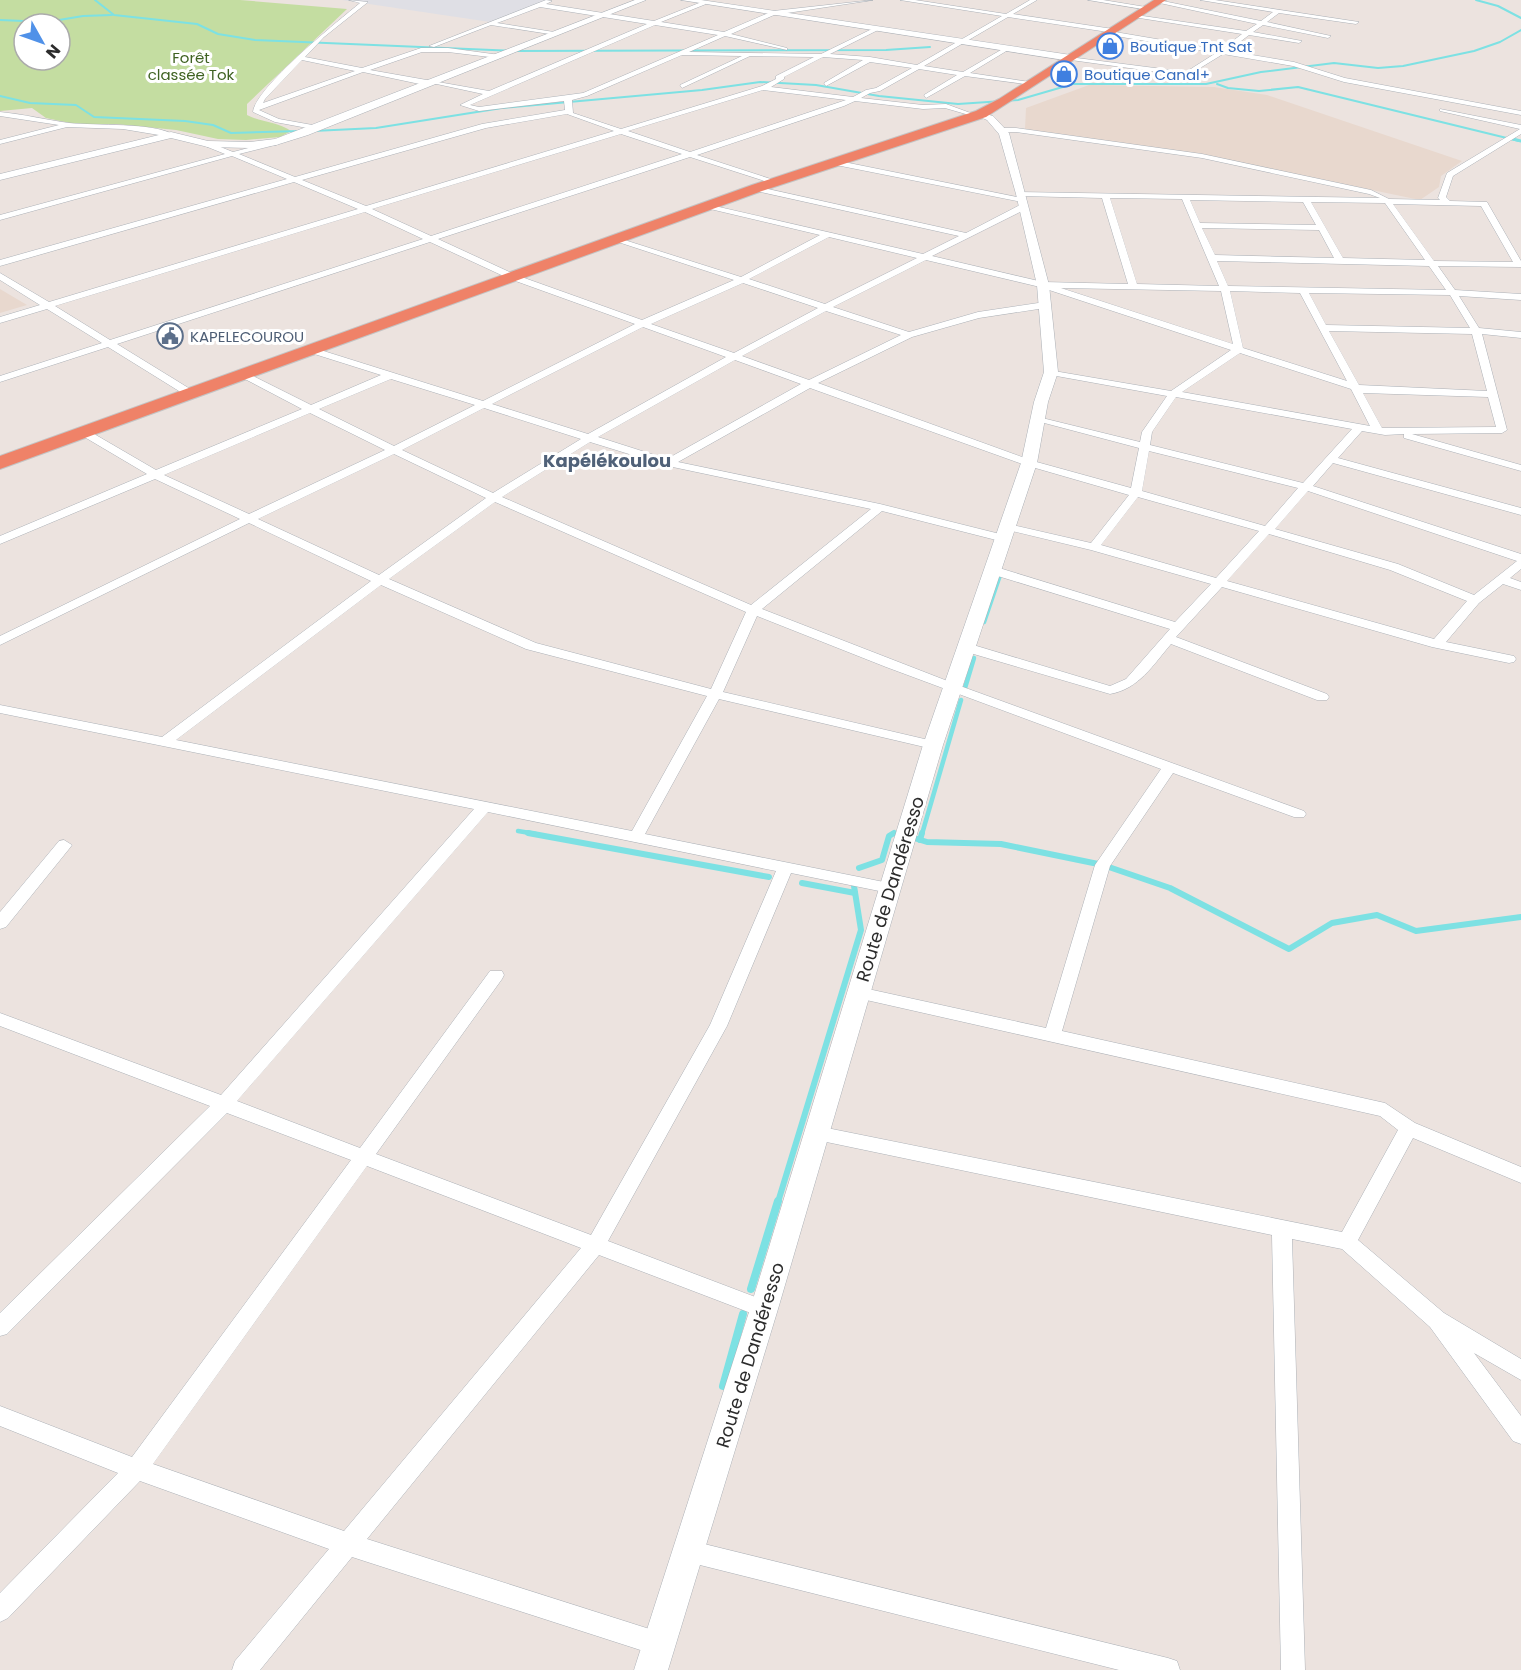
<svg xmlns="http://www.w3.org/2000/svg" width="1521" height="1670" font-family="Poppins,sans-serif">
<style>
.industrial{fill:#dfdfe5}
.education{fill:#e8d8ce}
.green{fill:#c4dda1;fill-rule:evenodd}
.lines{fill:none;stroke-linecap:round;stroke-linejoin:round}
.stream-far4{stroke:#7de1e3;stroke-width:2}
.stream-far3{stroke:#7de1e3;stroke-width:3}
.stream-far2{stroke:#7de1e3;stroke-width:4.5}
.stream-far1{stroke:#7de1e3;stroke-width:6}
.stream{stroke:#7de1e3;stroke-width:8}
.street-casing{stroke:#acb1b7;stroke-width:1}
.secondary-casing{stroke:#acb1b7;stroke-width:1}
.highway-casing{stroke:#c4c4c4;stroke-width:2}
.street{fill:#fff;fill-rule:evenodd}
.secondary{fill:#fff;fill-rule:evenodd}
.highway{fill:#ef8268;fill-rule:evenodd}
.labels{text-anchor:middle;dominant-baseline:central;stroke-width:6;stroke-linejoin:round;paint-order:stroke}
.far-shop-label{font-size:15px;fill:#366cbe;stroke:#fff;text-anchor:start}
.far-park-label{font-size:15px;fill:#3f6222;stroke:#fff}
.far-service-label{font-size:15px;fill:#4e5e75;stroke:#fff;text-anchor:start}
.far-quarter-label{font-size:18px;font-weight:bold;fill:#506178;stroke:#fff}
.street-label{font-size:18px;fill:#2c2c2c;stroke:#fff}
</style>
<rect width="100%" height="100%" fill="#ece3df"/>
<path class="industrial" d="M 342,0 L 548,0 L 490,22 Z"/>
<g class="education">
<path d="M 1089,85 L 1214,87 L 1267,95 L 1462,161 L 1441,176 L 1439,187 L 1420,200 L 1200,154 L 1025,129 L 1026,108 Z"/>
<path d="M 0,289 L 27,305 L 0,313 Z"/>
</g>
<path class="green" d="M 0,0 L 240,0 L 347,9 L 247,104 L 247,115 C 260,122 279,122 291,131 L 280,137 L 246,140 L 218,139 L 176,130 L 116,124 L 80,125 L 46,118 L 32,108 L 0,111 ZM 24,24 L 60,24 L 60,60 L 24,60 Z"/>
<g class="lines">
<g class="stream-far4">
<path d="M 95,0 L 114,15 L 197,24 L 218,34 L 255,40 L 513,51 L 886,50 L 930,47"/>
<path d="M 1476,0 L 1498,6 L 1521,18"/>
<path d="M 0,20 L 47,22 L 83,16 L 112,15"/>
<path d="M 1217,84 L 1228,88 L 1259,91 L 1298,87 L 1519,141"/>
<path d="M 0,96 L 30,103 L 76,105 L 94,117 L 185,121 L 213,125 L 231,133 L 301,131"/>
<path d="M 313,131 L 376,128 L 502,108 L 702,90 L 760,82 L 816,85 L 879,96 L 958,104 L 1018,100 L 1073,84 L 1206,84 L 1261,72 L 1334,63 L 1378,68 L 1403,66 L 1474,51 L 1500,42 L 1521,30"/>
</g>
<path class="stream-far3" d="M 1513,139 L 1521,141"/>
<g class="stream-far2">
<path d="M 984,622 L 1000,575"/>
<path d="M 965,688 L 974,658"/>
<path d="M 518,831 L 536,834"/>
<path d="M 892,834 L 894,833"/>
<path d="M 922,834 L 961,700"/>
</g>
<g class="stream-far1">
<path d="M 528,833 L 769,877"/>
<path d="M 911,837 L 927,842 L 1001,844 L 1103,865 L 1170,888 L 1289,949 L 1332,923 L 1377,915 L 1416,931 L 1521,917"/>
<path d="M 920,840 L 922,833"/>
<path d="M 859,868 L 882,860 L 889,836 L 894,833"/>
<path d="M 802,883 L 855,893"/>
<path d="M 778,1202 L 861,930 L 854,886"/>
</g>
<g class="stream">
<path d="M 751,1289 L 778,1201"/>
<path d="M 723,1386 L 743,1314"/>
</g>
<g class="street-casing">
<g id="street">
<path d="M 349,0 L 368,2 L 324,37 L 305,57 L 362,68 L 421,48 L 448,48 L 500,55 L 498,58 L 448,52 L 422,52 L 370,70 L 489,91 L 647,24 L 540,7 L 497,23 L 554,32 L 556,35 L 491,25 L 434,47 L 429,46 L 546,0 L 552,1 L 546,4 L 654,21 L 704,1 L 706,4 L 661,22 L 724,32 L 773,11 L 873,0 L 774,15 L 731,34 L 787,48 L 787,50 L 725,36 L 689,52 L 821,54 L 876,27 L 878,30 L 830,54 L 870,57 L 917,65 L 1002,16 L 900,0 L 915,0 L 1006,14 L 1030,0 L 1037,0 L 1013,14 L 1113,29 L 1115,32 L 1221,50 L 1242,34 L 1133,17 L 1136,15 L 1246,31 L 1257,24 L 1155,2 L 1158,0 L 1261,21 L 1273,12 L 1200,0 L 1215,0 L 1359,22 L 1356,24 L 1279,13 L 1267,22 L 1331,36 L 1328,38 L 1263,25 L 1253,32 L 1302,41 L 1299,43 L 1249,35 L 1228,51 L 1294,62 L 1345,78 L 1521,111 L 1521,115 L 1344,82 L 1293,66 L 1223,54 L 1187,76 L 1071,60 L 1069,57 L 1186,72 L 1216,53 L 1110,35 L 1108,32 L 1008,17 L 924,66 L 963,72 L 1006,47 L 1008,50 L 970,73 L 1030,82 L 1032,85 L 965,76 L 926,98 L 924,95 L 957,75 L 919,69 L 880,91 L 870,93 L 861,98 L 923,105 L 946,104 L 976,115 L 976,117 L 945,108 L 923,109 L 855,101 L 844,106 L 697,155 L 777,181 L 777,185 L 690,157 L 438,239 L 516,275 L 642,320 L 734,280 L 615,241 L 615,237 L 741,277 L 820,235 L 706,208 L 706,204 L 923,254 L 959,236 L 756,191 L 756,187 L 759,187 L 966,233 L 1020,205 L 1026,205 L 1026,209 L 932,256 L 1043,282 L 1128,284 L 1102,198 L 1021,196 L 1018,196 L 1018,192 L 1380,198 L 1369,194 L 1202,158 L 1016,132 L 1002,132 L 999,128 L 1016,128 L 1202,154 L 1371,190 L 1389,199 L 1440,200 L 1438,198 L 1447,173 L 1520,129 L 1440,111 L 1440,109 L 1521,125 L 1521,134 L 1453,176 L 1446,197 L 1450,201 L 1487,202 L 1521,261 L 1521,267 L 1438,266 L 1455,290 L 1521,294 L 1521,300 L 1459,296 L 1479,328 L 1521,332 L 1521,338 L 1482,334 L 1507,430 L 1502,433 L 1412,434 L 1521,465 L 1521,471 L 1404,438 L 1404,434 L 1385,435 L 1362,431 L 1338,458 L 1521,508 L 1521,515 L 1333,463 L 1313,486 L 1521,554 L 1521,569 L 1510,578 L 1521,582 L 1521,590 L 1503,584 L 1479,603 L 1446,642 L 1514,656 L 1516,659 L 1514,662 L 1509,663 L 1432,647 L 1222,587 L 1176,637 L 1327,694 L 1329,697 L 1327,700 L 1317,700 L 1171,644 C 1153,665 1139,689 1110,694 L 960,650 L 959,647 L 960,644 L 970,644 L 1110,686 L 1126,679 L 1170,629 L 988,573 L 986,570 L 992,566 L 996,567 L 1175,622 L 1211,584 L 1091,550 L 1004,529 L 1002,527 L 1008,524 L 1091,543 L 1129,495 L 1025,465 L 810,388 L 678,462 L 880,504 L 1008,536 L 1008,540 L 1004,542 L 882,511 L 762,609 L 963,687 L 1304,811 L 1306,814 L 1304,817 L 1294,817 L 1173,773 L 1110,866 L 1062,1031 L 1385,1103 L 1415,1123 L 1521,1167 L 1521,1183 L 1413,1138 L 1358,1240 L 1444,1313 L 1521,1359 L 1521,1380 L 1474,1353 L 1521,1416 L 1521,1444 L 1513,1441 L 1430,1327 L 1342,1249 L 1292,1239 L 1305,1670 L 1281,1670 L 1272,1235 L 817,1140 L 811,1138 L 808,1133 L 811,1128 L 817,1126 L 1342,1232 L 1398,1130 L 1380,1116 L 853,997 L 851,993 L 853,989 L 859,987 L 1046,1028 L 1095,865 L 1161,769 L 886,667 L 757,616 L 723,692 L 933,741 L 940,745 L 933,749 L 719,699 L 645,834 L 889,883 L 895,884 L 897,888 L 895,892 L 889,893 L 791,873 L 727,1026 L 608,1241 L 771,1303 L 774,1309 L 771,1315 L 764,1318 L 599,1255 L 367,1539 L 659,1632 L 667,1636 L 671,1644 L 667,1652 L 659,1656 L 352,1557 L 260,1670 L 232,1670 L 235,1661 L 329,1549 L 140,1481 L 8,1618 L 0,1622 L 0,1593 L 118,1473 L 0,1426 L 0,1406 L 132,1457 L 351,1160 L 227,1113 L 7,1334 L 0,1336 L 0,1313 L 210,1106 L 0,1026 L 0,1013 L 221,1095 L 474,809 L 0,713 L 0,705 L 162,737 L 371,581 L 249,523 L 0,645 L 0,636 L 240,519 L 155,479 L 0,544 L 0,536 L 147,474 L 81,435 L 81,431 L 89,431 L 156,470 L 302,409 L 241,377 L 241,373 L 247,373 L 311,405 L 381,375 L 308,352 L 308,348 L 314,348 L 483,401 L 635,324 L 510,279 L 430,242 L 117,344 L 195,392 L 195,396 L 187,396 L 108,347 L 0,382 L 0,376 L 102,343 L 47,309 L 0,323 L 0,317 L 40,305 L 0,280 L 0,273 L 49,302 L 358,209 L 294,182 L 0,266 L 0,260 L 287,179 L 232,156 L 0,220 L 0,215 L 225,154 L 205,146 L 208,142 L 233,152 L 279,140 L 279,144 L 239,154 L 295,177 L 482,124 L 565,110 L 564,101 L 479,111 L 460,105 L 483,94 L 432,83 L 429,86 L 363,72 L 259,110 L 279,119 L 318,126 L 318,130 L 275,122 L 253,112 C 255,88 338,21 360,3 ZM 655,25 L 718,35 L 583,93 L 479,107 L 470,105 ZM 682,55 L 742,56 L 680,85 L 682,88 L 750,56 L 814,57 L 776,76 L 776,79 L 762,86 L 621,129 L 573,113 L 572,100 L 587,96 ZM 823,57 L 863,60 L 824,83 L 826,86 L 870,62 L 912,68 L 876,88 L 866,90 L 853,97 L 771,87 L 784,79 L 784,77 ZM 302,60 L 355,71 L 263,103 L 265,99 ZM 763,90 L 846,100 L 690,152 L 628,131 ZM 567,114 L 614,131 L 366,206 L 302,180 L 486,128 ZM 621,134 L 682,154 L 431,236 L 372,209 ZM 1110,198 L 1182,199 L 1219,286 L 1137,284 ZM 1190,200 L 1303,202 L 1316,225 L 1200,223 ZM 1311,202 L 1385,203 L 1425,260 L 1343,258 ZM 1393,204 L 1481,206 L 1513,262 L 1434,261 ZM 365,212 L 423,239 L 110,340 L 55,306 ZM 1202,228 L 1319,230 L 1334,258 L 1215,255 ZM 829,237 L 917,258 L 825,304 L 749,279 ZM 926,260 L 1040,287 L 1231,350 L 1171,391 L 1048,370 L 1046,372 L 1051,375 L 1167,396 L 1142,432 L 1140,442 L 1038,417 L 1033,420 L 1139,448 L 1131,488 L 1033,461 L 818,383 L 912,337 L 979,318 L 1045,308 L 1050,305 L 1045,302 L 978,312 L 909,332 L 833,307 ZM 1217,261 L 1429,266 L 1446,290 L 1228,286 ZM 743,283 L 818,308 L 734,353 L 651,324 ZM 1061,288 L 1221,291 L 1233,344 ZM 1230,291 L 1300,293 L 1347,381 L 1243,348 ZM 1309,293 L 1450,295 L 1470,328 L 1326,325 ZM 826,311 L 901,335 L 809,380 L 742,356 ZM 643,327 L 726,357 L 588,434 L 492,404 ZM 1329,331 L 1472,334 L 1487,391 L 1359,385 ZM 1240,353 L 1351,389 L 1370,426 L 1182,392 ZM 735,360 L 801,384 L 667,459 L 598,437 ZM 391,379 L 475,405 L 394,446 L 319,409 ZM 1363,393 L 1488,397 L 1496,427 L 1382,428 ZM 1176,397 L 1352,429 L 1303,483 L 1150,445 L 1152,432 ZM 484,408 L 581,439 L 493,493 L 402,450 ZM 310,413 L 385,450 L 249,514 L 164,475 ZM 590,442 L 668,466 L 871,509 L 751,605 L 502,497 ZM 1149,451 L 1298,488 L 1265,526 L 1142,491 ZM 394,454 L 486,498 L 379,575 L 258,519 ZM 1308,491 L 1517,561 L 1474,595 L 1398,564 L 1275,529 ZM 1138,497 L 1259,531 L 1216,578 L 1101,545 ZM 495,502 L 746,612 L 711,689 L 536,643 L 389,579 ZM 1269,534 L 1390,570 L 1467,601 L 1434,639 L 1227,581 ZM 381,585 L 526,649 L 707,696 L 632,831 L 176,740 ZM 488,812 L 776,871 L 710,1025 L 591,1235 L 376,1154 L 502,979 L 504,975 L 502,971 L 490,971 L 360,1148 L 237,1101 ZM 367,1166 L 581,1248 L 344,1531 L 153,1464 Z"/>
<path d="M 1088,0 L 1103,0 L 1152,8 L 1149,10 Z"/>
<path d="M 0,112 C 23,114 46,120 69,123 C 96,126 152,122 175,135 L 171,137 L 123,129 L 67,127 L 0,144 L 0,140 L 59,125 L 0,116 Z"/>
<path d="M 834,160 L 1022,198 L 1026,200 L 1022,202 L 831,164 L 831,160 Z"/>
<path d="M 64,840 L 72,845 L 69,849 L 6,927 L 0,929 L 0,912 L 59,841 Z"/>
<path d="M 688,1540 L 1168,1658 L 1177,1661 L 1180,1670 L 1119,1670 L 688,1562 L 680,1559 L 677,1551 L 680,1543 Z"/>
</g>
</g>
<g class="secondary-casing">
<g id="secondary">
<path d="M 635,0 L 646,0 L 308,135 L 276,145 L 250,148 L 208,147 L 171,138 L 0,180 L 0,174 L 171,132 L 208,141 L 250,142 L 275,139 Z"/>
<path d="M 681,0 L 701,0 L 1071,55 L 1075,58 L 1071,61 Z"/>
<path d="M 978,112 L 993,116 L 1009,133 L 1049,285 L 1058,372 L 1048,402 L 1037,463 L 943,745 L 778,1309 L 668,1670 L 634,1670 L 750,1309 L 923,745 L 1021,463 L 1034,402 L 1044,372 L 1037,285 L 1016,194 L 999,134 L 987,120 L 978,116 Z"/>
</g>
</g>
<g class="highway-casing">
<path id="highway" d="M 1154,0 L 1166,0 L 986,117 L 762,191 L 0,469 L 0,456 L 752,185 L 976,111 L 999,99 Z"/>
</g>
<use href="#street" class="street"/>
<use href="#secondary" class="secondary"/>
<use href="#highway" class="highway"/>
</g>
<defs>
<g id="shop-ring" transform="scale(1.35)"><circle r="9.5" fill="#fff" stroke="#3f7fe0" stroke-width="1.5"/><path d="M-5-2.5h2.3a2.7 3.5 0 0 1 5.4 0H5L5.5 6h-11ZM-1.5-2.5h3a1.5 2.3 0 0 0-3 0Z" fill="#3f7fe0"/></g>
<g id="civic-ring" transform="scale(1.35)"><circle r="9.5" fill="#fff" stroke="#5c6f8a" stroke-width="1.5"/><path d="M-.6-6.5H3V-4.5H.6V-3L4-1V1h2V6H-6V1h2V-1L-.6-3ZM-1.2 2.5V6h2.4V2.5Z" fill="#5c6f8a"/></g>
</defs>
<g fill-rule="evenodd">
<use href="#shop-ring" x="1110" y="46"/>
<use href="#shop-ring" x="1064" y="74"/>
<use href="#civic-ring" x="170" y="336"/>
</g>
<g class="labels">
<g class="far-shop-label">
<text x="1130" y="46">Boutique Tnt Sat</text>
<text x="1084" y="74">Boutique Canal+</text>
</g>
<g class="far-park-label">
<text x="191" y="57">Forêt<tspan x="191" dy="17">classée Tok</tspan></text>
</g>
<g class="far-service-label">
<text x="190" y="336">KAPELECOUROU</text>
</g>
<g class="far-quarter-label">
<text x="607" y="460">Kapélékoulou</text>
</g>
<g class="street-label">
<text transform="translate(890 889) rotate(-73)">Route de Dandéresso</text>
<text transform="translate(750 1355) rotate(-73)">Route de Dandéresso</text>
</g>
</g>
<g transform="translate(42 42) rotate(130)"><circle r="28" fill="#ffffff" stroke="#ababab" stroke-width="1.5"/>
<path d="M0-4.5L10 22L0 15L-10 22Z" fill="#5091e8"/>
<text y="-9" font-size="16" font-weight="bold" text-anchor="middle" fill="#2c2c2c">N</text>
</g>
</svg>
